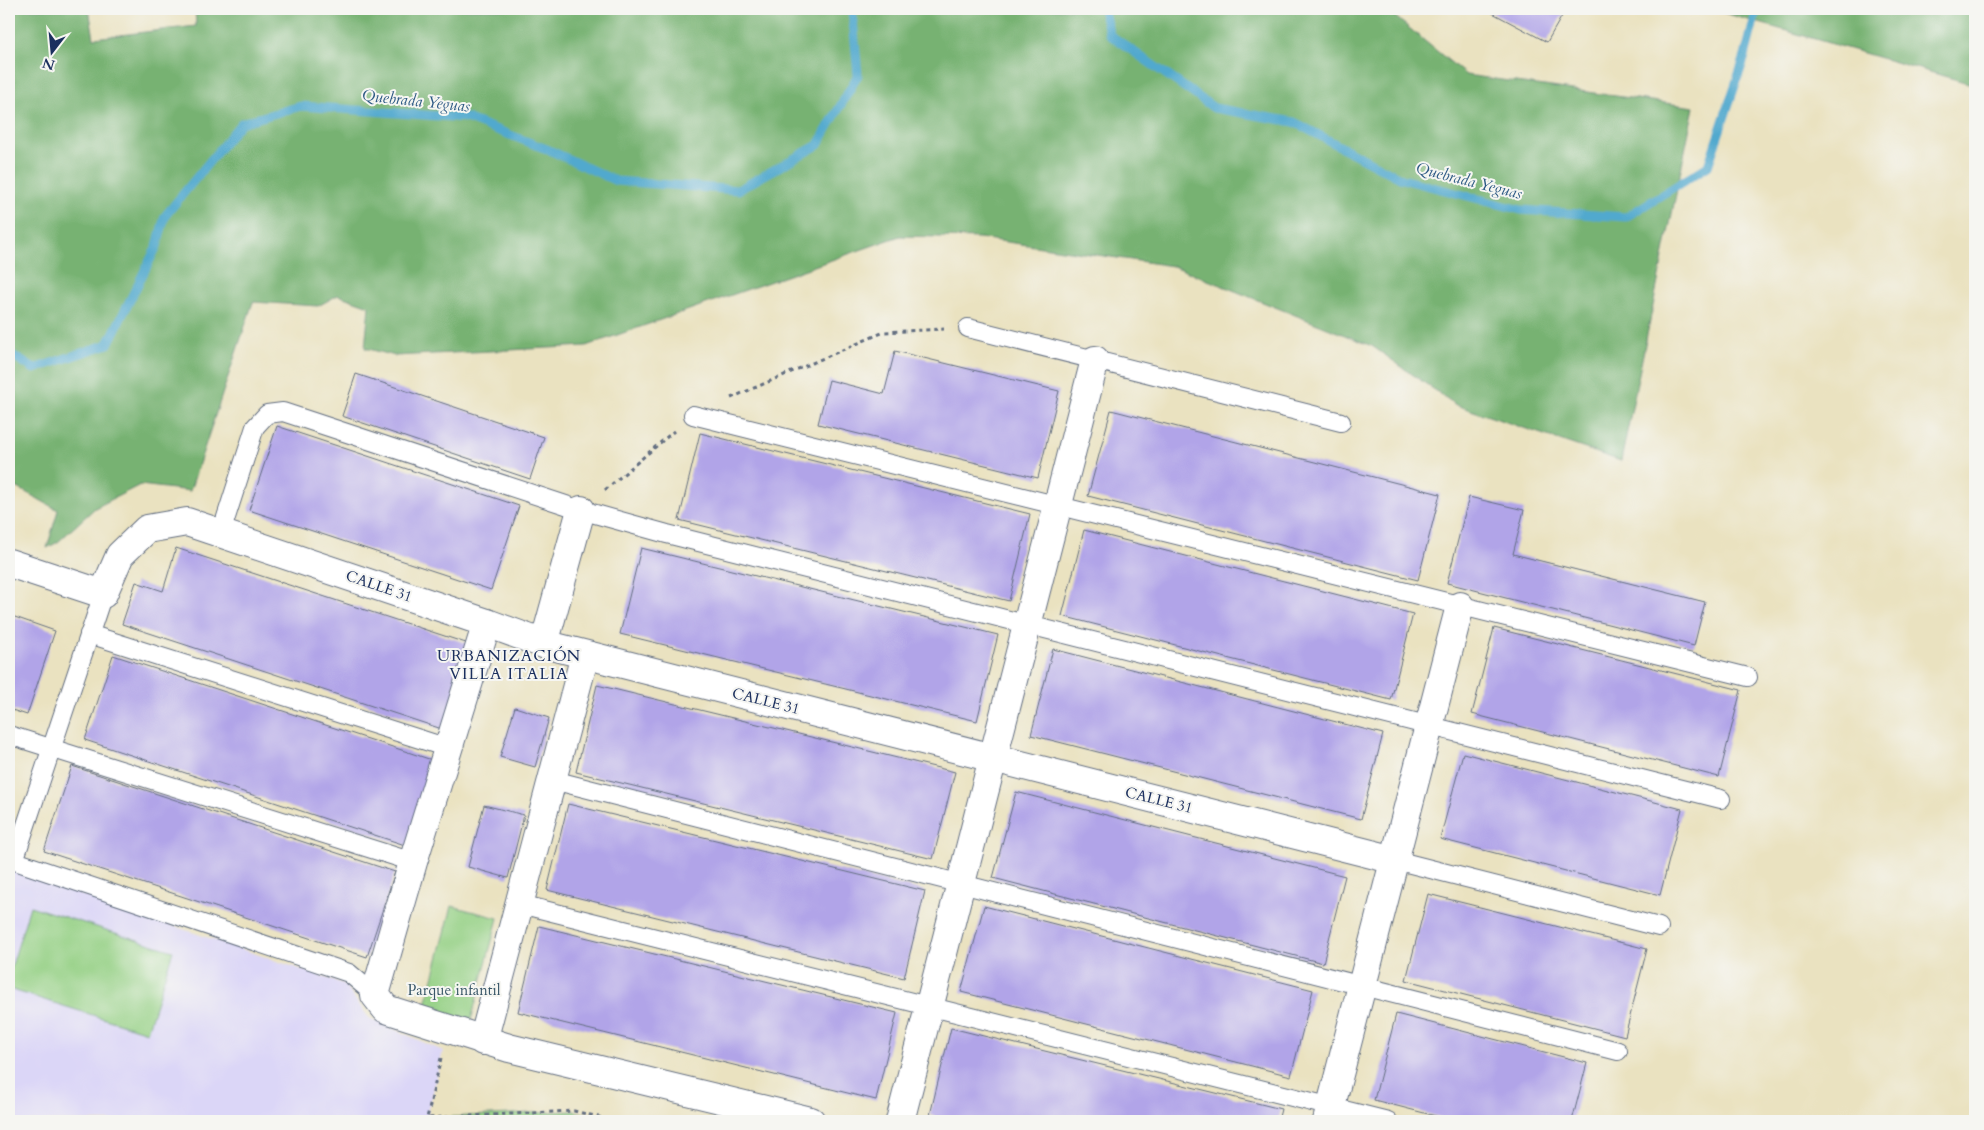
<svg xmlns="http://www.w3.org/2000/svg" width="1984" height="1130" font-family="Cardo,serif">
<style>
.built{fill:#dbd6f7}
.green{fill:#94d084;stroke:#588071}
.forest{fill:#77b272;stroke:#497068}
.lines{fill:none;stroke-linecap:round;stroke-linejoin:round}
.stream{stroke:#51a9ce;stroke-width:9}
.building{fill:#b1a4e8}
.lane-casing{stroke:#636e80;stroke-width:20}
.street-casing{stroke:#636e80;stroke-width:30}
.path{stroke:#636e80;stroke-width:3;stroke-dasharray:4 4;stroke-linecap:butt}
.lane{stroke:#fff;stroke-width:18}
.street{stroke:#fff;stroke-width:28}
.labels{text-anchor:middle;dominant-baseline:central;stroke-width:4;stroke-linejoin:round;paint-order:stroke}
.street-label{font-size:15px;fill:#1b2f5e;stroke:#f6f6f2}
.park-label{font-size:15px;fill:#395768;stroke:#f6f6f2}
.water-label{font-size:16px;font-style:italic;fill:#2e5a85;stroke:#f6f6f2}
.neighbourhood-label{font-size:16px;letter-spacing:1px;fill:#1b2f5e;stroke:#f6f6f2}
</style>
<rect width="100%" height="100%" fill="#f6f6f2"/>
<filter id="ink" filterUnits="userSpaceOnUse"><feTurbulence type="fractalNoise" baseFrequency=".02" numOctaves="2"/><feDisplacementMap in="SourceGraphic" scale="10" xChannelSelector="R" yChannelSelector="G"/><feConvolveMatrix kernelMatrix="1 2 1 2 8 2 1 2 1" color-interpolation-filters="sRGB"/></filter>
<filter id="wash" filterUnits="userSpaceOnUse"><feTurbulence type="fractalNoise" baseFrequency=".0096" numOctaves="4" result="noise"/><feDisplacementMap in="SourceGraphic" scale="20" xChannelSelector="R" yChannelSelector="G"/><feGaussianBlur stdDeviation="1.12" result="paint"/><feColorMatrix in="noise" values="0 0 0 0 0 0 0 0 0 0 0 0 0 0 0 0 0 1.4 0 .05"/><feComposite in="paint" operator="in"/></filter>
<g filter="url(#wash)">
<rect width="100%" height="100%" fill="#eae2c0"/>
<path class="built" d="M 9,870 L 344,984 L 369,1018 L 443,1051 L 426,1121 L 9,1121 Z"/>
<g class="green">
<path d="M 30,906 L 173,951 L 147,1032 L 9,989 L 9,975 Z"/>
<path d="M 452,906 L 498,918 L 470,1024 L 424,1012 Z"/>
<path d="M 574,1111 L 615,1121 L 426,1121 L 427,1118 Z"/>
</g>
<g class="forest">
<path d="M 9,9 L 89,9 L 94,38 L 196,26 L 195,9 L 1386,9 L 1466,75 L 1694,107 L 1621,461 L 1456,405 L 1372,346 L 1173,266 L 979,238 L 900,236 L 586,346 L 395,356 L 365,348 L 369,306 L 338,295 L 318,306 L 253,302 L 190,491 L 140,485 L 95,508 L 58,542 L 47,548 L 58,510 L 18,488 L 9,486 Z"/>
<path d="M 1710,9 L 1975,9 L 1975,85 L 1745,19 Z"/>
</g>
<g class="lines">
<g class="stream">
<path d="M 1103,9 L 1110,35 L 1214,108 L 1294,122 L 1402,179 L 1521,210 L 1626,217 L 1708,166 L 1745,56 L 1757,9"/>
<path d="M 9,353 L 34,369 L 108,344 L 157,246 L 165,216 L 241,123 L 301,106 L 466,118 L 549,150 L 616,181 L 738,190 L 818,145 L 858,75 L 852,9"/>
</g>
</g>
<g id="blocks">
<g class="building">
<path d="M 1485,9 L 1566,9 L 1547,42 Z"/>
<path d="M 895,351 L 1059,391 L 1038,478 L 818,424 L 829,380 L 884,394 Z"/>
<path d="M 356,374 L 544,437 L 530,479 L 342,416 Z"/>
<path d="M 1111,410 L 1440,494 L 1418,580 L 1088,496 Z"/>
<path d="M 277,426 L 519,506 L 491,590 L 249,510 Z"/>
<path d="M 700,433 L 1030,514 L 1009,601 L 679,520 Z"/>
<path d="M 1469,497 L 1524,510 L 1513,554 L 1705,602 L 1694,646 L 1447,583 Z"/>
<path d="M 1084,530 L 1413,614 L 1391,700 L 1062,616 Z"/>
<path d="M 176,548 L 472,645 L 445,730 L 122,624 L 136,582 L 163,591 Z"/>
<path d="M 641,548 L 998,635 L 977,721 L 620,634 Z"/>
<path d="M 9,615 L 55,631 L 27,715 L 9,709 Z"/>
<path d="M 1494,628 L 1741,690 L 1719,777 L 1472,714 Z"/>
<path d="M 1053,649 L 1383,734 L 1361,819 L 1031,735 Z"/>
<path d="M 113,655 L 435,761 L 408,846 L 85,740 Z"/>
<path d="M 597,685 L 955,772 L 933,859 L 576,772 Z"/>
<path d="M 515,707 L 549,718 L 535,767 L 500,757 Z"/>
<path d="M 1463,753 L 1682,809 L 1660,895 L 1440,839 Z"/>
<path d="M 72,766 L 395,872 L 367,957 L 44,851 Z"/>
<path d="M 1016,792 L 1345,876 L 1323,963 L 993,878 Z"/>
<path d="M 568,804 L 925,891 L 904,978 L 547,890 Z"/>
<path d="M 484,805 L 524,815 L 508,878 L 468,867 Z"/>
<path d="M 1428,894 L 1647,949 L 1625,1036 L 1406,980 Z"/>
<path d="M 984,906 L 1313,990 L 1291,1076 L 961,992 Z"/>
<path d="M 539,926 L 897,1013 L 876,1100 L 518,1012 Z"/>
<path d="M 1396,1014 L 1587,1063 L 1572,1121 L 1455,1121 L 1374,1100 Z"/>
<path d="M 951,1028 L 1281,1109 L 1278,1121 L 956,1121 L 930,1115 Z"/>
</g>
</g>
</g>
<g filter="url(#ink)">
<use href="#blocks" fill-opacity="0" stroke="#636e80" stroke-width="1"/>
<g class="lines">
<g class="lane-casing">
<g id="lane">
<path d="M 968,328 L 1341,422"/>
<path d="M 693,415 L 1748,677"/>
<path d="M 221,533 L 255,427 L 267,414 L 283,412 L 581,510 L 667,534 L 1721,799"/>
<path d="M 89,634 L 448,748"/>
<path d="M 9,735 L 413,862"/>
<path d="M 553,780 L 1618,1051"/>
<path d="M 9,859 L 349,973 L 375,995"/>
<path d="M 1395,860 L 1659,927"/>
<path d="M 14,861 L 103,594"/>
<path d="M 520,904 L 1388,1121"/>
</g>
</g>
<g class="street-casing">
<g id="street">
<path d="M 9,563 L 103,594 L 120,555 L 147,529 L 187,522 L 487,623 L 544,644 L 1395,860"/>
<path d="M 487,623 L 413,862 L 375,995 L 386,1009 L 509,1048 L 811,1121"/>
<path d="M 544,644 L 581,510"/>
<path d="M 483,1041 L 585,655"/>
<path d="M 900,1121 L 1095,360"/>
<path d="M 1327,1121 L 1460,606"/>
</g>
</g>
<g class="path">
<path d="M 731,398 L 884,332 L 944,329"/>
<path d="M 605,490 L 674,431"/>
<path d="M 441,1058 L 427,1118 L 574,1111 L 615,1121"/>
</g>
<use href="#lane" class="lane"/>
<use href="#street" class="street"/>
</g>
</g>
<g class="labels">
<g class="street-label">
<text transform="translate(379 586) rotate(19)">CALLE 31</text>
<text transform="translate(766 701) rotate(14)">CALLE 31</text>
<text transform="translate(1159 800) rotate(14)">CALLE 31</text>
</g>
<g class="park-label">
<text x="454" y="990">Parque infantil</text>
</g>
<g class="water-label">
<text transform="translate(416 101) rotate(6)">Quebrada Yeguas</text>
<text transform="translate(1469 181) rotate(14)">Quebrada Yeguas</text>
</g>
<g class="neighbourhood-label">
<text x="509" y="656">URBANIZACIÓN<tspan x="509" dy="18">VILLA ITALIA</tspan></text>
</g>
</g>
<rect width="1984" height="1130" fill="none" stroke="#f6f6f2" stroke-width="30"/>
<g transform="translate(52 52) rotate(196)" stroke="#f6f6f2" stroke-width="4" paint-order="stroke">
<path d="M0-4L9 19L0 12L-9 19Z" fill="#1b2f5e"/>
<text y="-8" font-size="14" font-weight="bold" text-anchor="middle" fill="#1b2f5e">N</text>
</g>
</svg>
